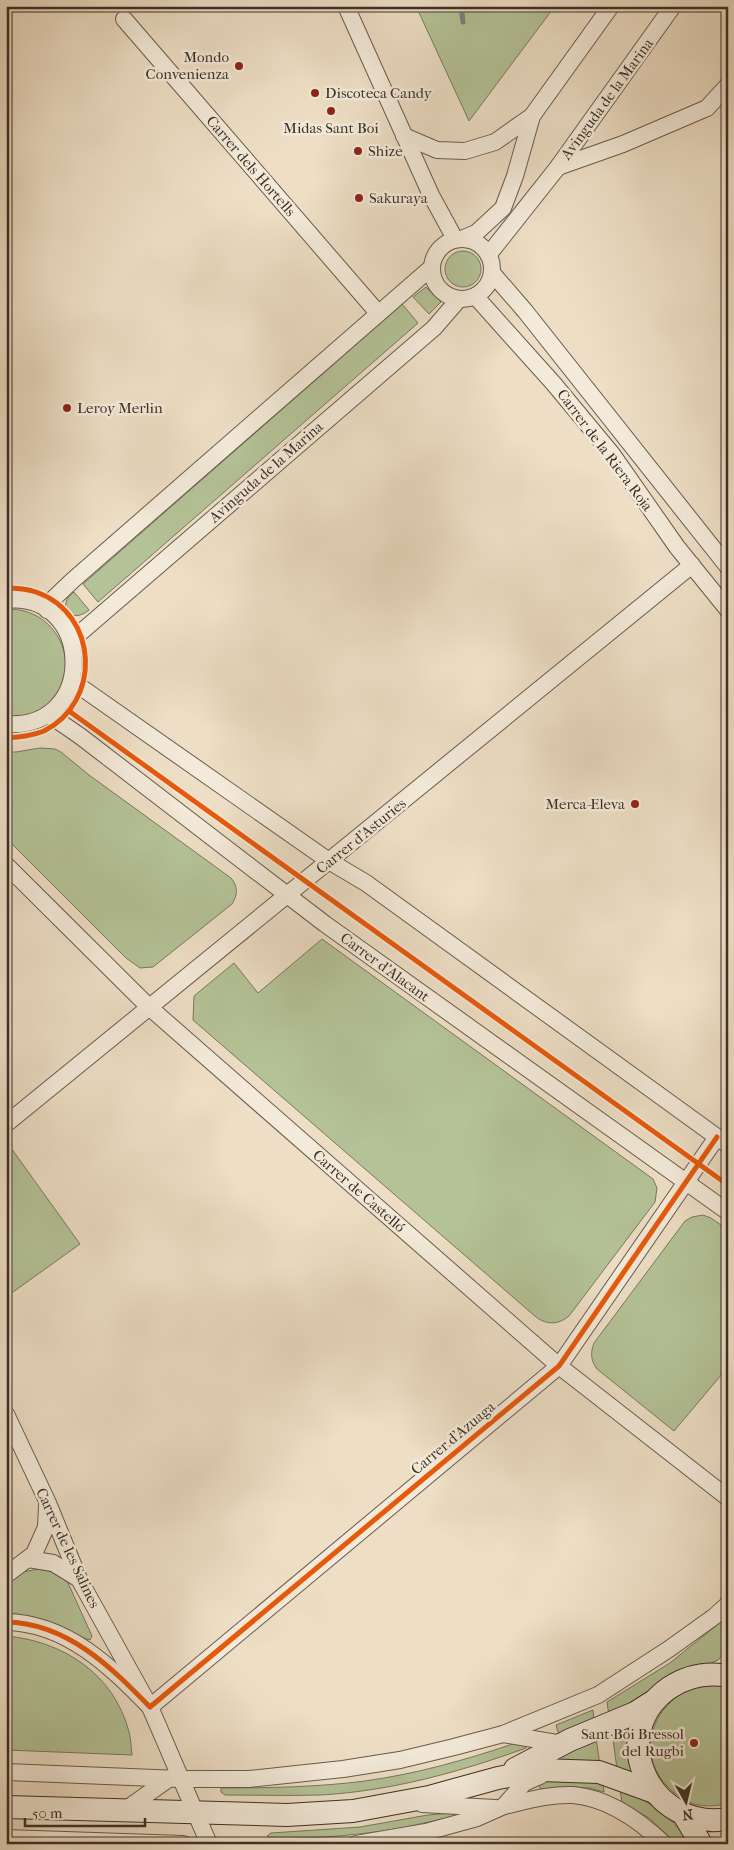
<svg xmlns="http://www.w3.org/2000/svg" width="734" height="1850" font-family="'IM FELL French Canon',serif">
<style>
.green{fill:#b4c297;stroke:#78785f}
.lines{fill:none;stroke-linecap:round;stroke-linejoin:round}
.stream{stroke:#758380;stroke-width:5}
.street-casing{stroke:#685b4e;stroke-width:18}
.secondary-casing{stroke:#3c2f27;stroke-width:24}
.street{stroke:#f3ead9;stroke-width:16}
.secondary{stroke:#f3ead9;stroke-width:22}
.cycleway-casing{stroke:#f3ead9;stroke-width:8}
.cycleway{stroke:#e8590c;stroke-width:5}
.poi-dot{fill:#8f2418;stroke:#f3ead9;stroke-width:2}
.labels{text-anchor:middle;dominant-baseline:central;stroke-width:5;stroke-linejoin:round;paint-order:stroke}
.poi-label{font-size:15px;fill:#3c2f27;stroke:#f3ead9;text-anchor:start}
.street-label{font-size:15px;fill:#3c2f27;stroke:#f3ead9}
</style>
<rect width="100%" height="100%" fill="#eddec5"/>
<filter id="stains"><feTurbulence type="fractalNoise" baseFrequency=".004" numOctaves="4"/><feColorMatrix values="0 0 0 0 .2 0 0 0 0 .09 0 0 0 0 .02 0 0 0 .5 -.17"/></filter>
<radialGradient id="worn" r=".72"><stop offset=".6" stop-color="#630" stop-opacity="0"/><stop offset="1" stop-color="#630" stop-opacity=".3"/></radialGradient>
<g class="green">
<path d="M 416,6 L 555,6 L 469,121 Z"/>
<circle cx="463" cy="269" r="18"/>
<path d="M 426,287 L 441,302 L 429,314 L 413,297 Z"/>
<path d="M 402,304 L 418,323 L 98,602 L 83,584 Z"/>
<path d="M 74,592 L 89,610 C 70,626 56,604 74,592 Z"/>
<path d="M 6,609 C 70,607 90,694 29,715 C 22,717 14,717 6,718 Z"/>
<path d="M 40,748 L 55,749 L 61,752 L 89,775 L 231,878 C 238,886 238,895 232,904 L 153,967 L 140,968 L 126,958 L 6,838 L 6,752 L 16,752 Z"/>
<path d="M 322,939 L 653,1179 L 657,1188 L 655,1202 L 569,1316 C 558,1325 547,1325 536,1317 L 193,1020 L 194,996 L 234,963 L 258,993 Z"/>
<path d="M 11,1148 L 80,1244 L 6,1297 L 6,1152 Z"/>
<path d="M 703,1215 L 711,1218 L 728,1230 L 728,1367 L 674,1431 L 597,1369 C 591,1361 590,1353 594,1343 L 685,1221 L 692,1217 Z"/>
<path d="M 39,1569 L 57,1573 L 68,1583 L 92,1636 L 90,1640 C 78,1637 68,1630 57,1625 C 41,1618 23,1615 6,1613 L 6,1584 L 22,1572 Z"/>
<path d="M 728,1616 L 728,1648 L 718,1660 L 655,1689 L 609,1716 L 607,1702 L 670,1663 Z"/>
<path d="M 6,1636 C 63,1641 114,1674 129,1732 C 131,1739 131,1747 132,1755 L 6,1750 Z"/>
<path d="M 716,1685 L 728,1688 L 728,1804 C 716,1806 705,1807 694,1804 C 684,1801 675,1794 668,1787 C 635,1754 652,1704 693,1688 C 700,1685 709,1686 716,1685 Z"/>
<path d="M 593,1710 L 594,1721 L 559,1735 L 556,1725 Z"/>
<path d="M 629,1725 L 636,1773 L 617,1769 L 612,1732 Z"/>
<path d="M 596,1738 L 600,1765 L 543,1759 Z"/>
<path d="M 513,1744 L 525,1746 L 526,1748 C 460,1772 391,1791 321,1795 C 289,1796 257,1795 225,1795 L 221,1792 L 221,1788 L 224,1788 C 271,1788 318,1787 365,1781 C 416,1774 465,1760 513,1744 Z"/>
<path d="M 563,1779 L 603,1783 L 604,1792 L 590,1788 L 572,1787 L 541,1789 L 539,1787 L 540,1783 Z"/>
<path d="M 620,1789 C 652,1803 670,1814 690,1844 L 677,1844 L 649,1818 L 622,1803 Z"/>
<path d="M 463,1812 L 465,1814 C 433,1821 400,1829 367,1833 C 337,1837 306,1838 275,1839 L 269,1838 L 267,1836 L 271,1833 L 360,1827 L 428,1815 Z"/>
</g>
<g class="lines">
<path class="stream" d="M 461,6 L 463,22"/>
<g class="street-casing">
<g id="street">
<path d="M 346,6 L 431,195 L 455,239"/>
<path d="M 124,19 L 378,313"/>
<path d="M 404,136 L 437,150 L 465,151 L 495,142 L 532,116"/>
<path d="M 558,167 L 623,144 L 707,108 L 728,85"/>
<path d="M 464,238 L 476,233 L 503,208 L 515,176 L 532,116 L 611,6"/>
<circle cx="462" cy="269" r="30"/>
<path d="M 489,254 L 558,167 L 673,6"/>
<path d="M 493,274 L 525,311 L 728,567"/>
<path d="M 476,297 L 554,384 L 612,454 L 677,547 L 728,610"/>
<path d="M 6,600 C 94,591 98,731 6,724"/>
<path d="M 47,610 L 52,600 L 73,580 L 432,267"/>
<path d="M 72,643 L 80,633 L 434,328 L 459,299"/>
<path d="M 72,681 L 329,861 L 366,883 L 728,1145"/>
<path d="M 48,714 L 80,736 L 325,924 L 728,1212"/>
<path d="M 6,865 L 149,1007 L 559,1366 L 728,1498"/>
<path d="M 6,1124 L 692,565"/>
<path d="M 6,1414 L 48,1503 L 79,1579 L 150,1707 L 209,1844"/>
<path d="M 28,1559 L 53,1563 L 79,1579"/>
<path d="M 6,1575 L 34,1554 L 46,1527 L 47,1506"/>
<path d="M 6,1622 C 67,1623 111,1667 150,1707 L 559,1366 L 717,1137"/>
<path d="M 503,1734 L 563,1744"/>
<path d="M 6,1772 L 180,1779 L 249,1779 L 343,1769 L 400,1760 L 454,1747 L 503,1734 L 598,1695 L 669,1649 L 715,1616 L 728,1604"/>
<path d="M 422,1804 L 495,1808"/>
<path d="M 504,1806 C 526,1801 550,1794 573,1795 C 608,1798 639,1820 664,1844"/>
<path d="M 125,1810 L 170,1778"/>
<path d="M 6,1838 L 183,1844"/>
<path d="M 356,1844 L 426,1832 L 477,1818 L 504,1806 L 524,1783 L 540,1776"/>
</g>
</g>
<g class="secondary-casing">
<g id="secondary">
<path d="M 728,1676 C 707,1672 687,1676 669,1688 C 604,1734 651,1832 728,1819"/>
<path d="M 515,1769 L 570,1740 L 635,1713 L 654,1701"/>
<path d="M 6,1807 L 287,1815 L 353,1811 L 429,1797 L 498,1778 L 541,1770 L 599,1772 L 654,1792"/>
<path d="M 684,1815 L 701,1844"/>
</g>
</g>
<use href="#street" class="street"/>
<use href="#secondary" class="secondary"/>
<g class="cycleway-casing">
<g id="cycleway">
<path d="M 6,588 C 17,588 27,589 36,592 C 99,614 102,702 44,731 C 32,736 19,737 6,738"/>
<path d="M 69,711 L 728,1185"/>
<path d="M 6,1622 C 67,1623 111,1667 150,1707 L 559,1366 L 717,1137"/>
</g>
</g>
<use href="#cycleway" class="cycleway"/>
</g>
<g class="poi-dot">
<circle cx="239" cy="66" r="5"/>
<circle cx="315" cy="93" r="5"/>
<circle cx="331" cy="111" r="5"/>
<circle cx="358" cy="151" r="5"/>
<circle cx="359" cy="198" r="5"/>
<circle cx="67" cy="408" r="5"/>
<circle cx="635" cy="804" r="5"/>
<circle cx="694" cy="1743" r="5"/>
</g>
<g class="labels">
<g class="poi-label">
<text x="229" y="57" text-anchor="end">Mondo<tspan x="229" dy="17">Convenienza</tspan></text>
<text x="325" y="93">Discoteca Candy</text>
<text x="331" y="128" text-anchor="middle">Midas Sant Boi</text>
<text x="368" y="151">Shize</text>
<text x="369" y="198">Sakuraya</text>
<text x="77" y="408">Leroy Merlin</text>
<text x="625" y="804" text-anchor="end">Merca-Eleva</text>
<text x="684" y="1734" text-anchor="end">Sant Boi Bressol<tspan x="684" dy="17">del Rugbi</tspan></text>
</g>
<g class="street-label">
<text transform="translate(607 99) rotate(-54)">Avinguda de la Marina</text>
<text transform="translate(251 166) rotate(49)">Carrer dels Hortells</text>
<text transform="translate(605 450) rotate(53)">Carrer de la Riera Roja</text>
<text transform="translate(266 472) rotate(-41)">Avinguda de la Marina</text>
<text transform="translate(361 836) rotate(-39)">Carrer d'Asturies</text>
<text transform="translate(385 967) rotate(36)">Carrer d'Alacant</text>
<text transform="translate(359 1191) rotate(41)">Carrer de Castelló</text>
<text transform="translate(453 1438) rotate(-40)">Carrer d'Azuaga</text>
<text transform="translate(68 1548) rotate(65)">Carrer de les Salines</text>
</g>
</g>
<rect width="734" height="1850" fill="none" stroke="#eddec5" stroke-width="25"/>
<rect x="8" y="8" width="719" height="1835" fill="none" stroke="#3c2f27" stroke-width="2.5"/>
<rect x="12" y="12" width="709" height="1825" fill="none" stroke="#3c2f27"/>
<g transform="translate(686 1802) rotate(172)" stroke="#f3ead9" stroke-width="4" paint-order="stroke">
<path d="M0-4L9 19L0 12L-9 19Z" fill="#3c2f27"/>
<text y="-8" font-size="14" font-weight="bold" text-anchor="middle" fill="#3c2f27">N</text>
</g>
<path d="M25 1818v8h120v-8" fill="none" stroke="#3c2f27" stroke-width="2.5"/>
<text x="32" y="1818" font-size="15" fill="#3c2f27" stroke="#f3ead9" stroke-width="4" paint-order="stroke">50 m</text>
<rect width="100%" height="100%" filter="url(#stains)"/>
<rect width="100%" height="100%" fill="url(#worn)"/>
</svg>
